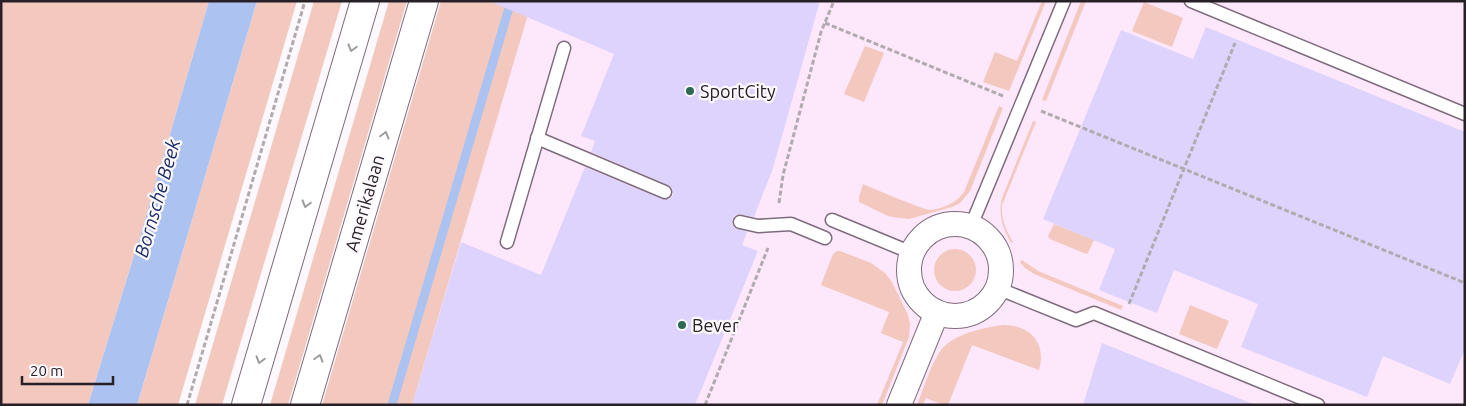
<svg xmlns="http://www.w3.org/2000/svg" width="1466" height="406" font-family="Ubuntu,sans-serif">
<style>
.built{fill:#fde7fb}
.green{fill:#f3c8bf}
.water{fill:#acc3f2}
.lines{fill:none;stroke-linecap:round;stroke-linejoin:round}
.stream{stroke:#acc3f2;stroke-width:9}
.building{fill:#ded3fc}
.service-casing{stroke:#7e6c7d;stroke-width:15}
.minor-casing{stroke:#7e6c7d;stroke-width:26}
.secondary-casing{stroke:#7e6c7d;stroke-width:30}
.path{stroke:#b1abb0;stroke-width:3;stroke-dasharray:5 2.5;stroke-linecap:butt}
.service{stroke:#fff;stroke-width:12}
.minor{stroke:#fff;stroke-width:24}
.secondary{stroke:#fff;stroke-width:28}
.oneway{stroke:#9e9b9e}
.poi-dot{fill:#2c6a56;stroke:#fdf8fc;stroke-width:2}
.labels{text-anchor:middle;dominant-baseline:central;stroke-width:4.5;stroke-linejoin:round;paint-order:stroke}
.poi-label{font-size:18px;fill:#272027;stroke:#fdf8fc;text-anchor:start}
.street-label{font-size:18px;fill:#272027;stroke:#fdf8fc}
.water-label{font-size:19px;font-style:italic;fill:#172b63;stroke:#fdf8fc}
</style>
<rect width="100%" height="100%" fill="#fdf8fc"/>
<path class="built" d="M 475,1 L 1465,1 L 1465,405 L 340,405 Z"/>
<g class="green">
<path d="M 1,1 L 209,1 L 141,233 L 88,405 L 1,405 Z"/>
<path d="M 257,1 L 297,1 L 178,405 L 137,405 Z"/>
<path d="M 314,1 L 342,1 L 222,405 L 195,405 Z"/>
<path d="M 389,1 L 407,1 L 288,405 L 270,405 Z"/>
<path d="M 441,1 L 532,1 L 412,405 L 322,405 Z"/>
<path d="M 1042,1 L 1046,1 L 1009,91 L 983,82 L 995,52 L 1017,61 Z"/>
<path d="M 1081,1 L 1086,1 L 1046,101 L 1042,100 Z"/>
<path d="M 1144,2 L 1183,18 L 1172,47 L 1132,31 Z"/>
<path d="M 865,46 L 884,53 L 864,102 L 844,94 Z"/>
<path d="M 999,106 L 1003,108 L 970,191 L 960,203 L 952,207 L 909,219 L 899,218 L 888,216 L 859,202 L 859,197 L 863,184 C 872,188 924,210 930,210 C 942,209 958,202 964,192 Z"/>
<path d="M 1033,121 L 1036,122 L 1002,205 C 1001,220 1006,230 1013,242 L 1011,243 C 1003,228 998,216 1002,198 Z"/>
<path d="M 1054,224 L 1094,240 L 1088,253 L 1086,254 L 1050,239 L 1048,236 Z"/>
<circle cx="955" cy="270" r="21"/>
<path d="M 837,251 L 840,251 L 871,263 L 885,273 L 892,282 L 908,315 L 910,324 L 909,337 L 882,405 L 877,405 L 903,342 L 881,333 L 889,312 L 821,285 L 833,254 Z"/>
<path d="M 1022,260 L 1038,271 L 1123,306 L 1121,310 L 1034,274 L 1025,268 L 1020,262 Z"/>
<path d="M 1190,305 L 1229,321 L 1217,349 L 1179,334 Z"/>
<path d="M 1003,325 C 1030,325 1047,343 1039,370 L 972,345 L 948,405 L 943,405 L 926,398 L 923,405 L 917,405 C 924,388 929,369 939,353 C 951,334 982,328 1003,325 Z"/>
</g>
<path class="water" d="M 209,1 L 257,1 L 137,405 L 88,405 L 141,233 Z"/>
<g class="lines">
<path class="stream" d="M 392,405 L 511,1"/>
</g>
<g class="building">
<path d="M 489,1 L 820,1 L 773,168 L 754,217 L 738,214 L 734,216 L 732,220 L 732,224 L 735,228 L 747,232 L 742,245 L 758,251 L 695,405 L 412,405 L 461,242 L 541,275 L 585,167 L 662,199 L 669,199 L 673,195 L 672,188 L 668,185 L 591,152 L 595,141 L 581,136 L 614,54 Z"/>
<path d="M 1206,27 L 1465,132 L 1465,349 L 1450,384 L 1383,356 L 1367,397 L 1241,347 L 1258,304 L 1174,270 L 1157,313 L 1099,290 L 1115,249 L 1043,219 L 1121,30 L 1193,59 Z"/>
<path d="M 1102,343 L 1253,404 L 1253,405 L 1083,405 Z"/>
</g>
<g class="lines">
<g class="service-casing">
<g id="service">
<path d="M 1191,1 L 1465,114"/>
<path d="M 537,138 L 665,192"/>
<path d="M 832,220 L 912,253"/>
<path d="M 740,222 L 758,226 L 791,224 L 825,238"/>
<path d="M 971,226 L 1064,1"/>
<path d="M 507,242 L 564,48"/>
<path d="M 997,288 L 1076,320 L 1094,313 L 1318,405"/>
</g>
</g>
<g class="minor-casing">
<g id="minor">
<circle cx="955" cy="270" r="46"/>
<path d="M 899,405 L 937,312"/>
</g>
</g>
<g class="secondary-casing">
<g id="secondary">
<path d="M 246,405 L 365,1"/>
<path d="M 305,405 L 424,1"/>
</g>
</g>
<g class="path">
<path d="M 825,23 L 1003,96"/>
<path d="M 1041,111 L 1465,283"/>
<path d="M 779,203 L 783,175 L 821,32 L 834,1"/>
<path d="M 1129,304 L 1235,43"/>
<path d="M 187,405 L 305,1"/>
<path d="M 705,405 L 768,248"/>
</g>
<use href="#service" class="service"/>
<use href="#minor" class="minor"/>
<use href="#secondary" class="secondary"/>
</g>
<defs><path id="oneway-chevron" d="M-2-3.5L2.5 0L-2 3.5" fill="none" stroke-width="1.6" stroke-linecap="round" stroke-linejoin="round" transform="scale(1.25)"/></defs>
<g class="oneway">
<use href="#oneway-chevron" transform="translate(352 48) rotate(106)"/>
<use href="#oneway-chevron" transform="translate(385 135) rotate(-74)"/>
<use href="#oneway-chevron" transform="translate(306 204) rotate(106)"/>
<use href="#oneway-chevron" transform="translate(319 358) rotate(-74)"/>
<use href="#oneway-chevron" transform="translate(260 360) rotate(106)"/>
</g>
<g class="poi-dot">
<circle cx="690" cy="91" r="5"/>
<circle cx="682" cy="325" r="5"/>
</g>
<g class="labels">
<g class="poi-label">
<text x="700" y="91">SportCity</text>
<text x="692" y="325">Bever</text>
</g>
<g class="street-label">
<text transform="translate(364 203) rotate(-74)">Amerikalaan</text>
</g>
<g class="water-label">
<text transform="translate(157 198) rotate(-74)">Bornsche Beek</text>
</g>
</g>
<rect width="1466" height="406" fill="none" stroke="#272027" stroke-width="5"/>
<path d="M22 376v8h91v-8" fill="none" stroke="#272027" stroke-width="2.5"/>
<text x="30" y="376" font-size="15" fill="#272027" stroke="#fdf8fc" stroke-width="4" paint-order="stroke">20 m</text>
</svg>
